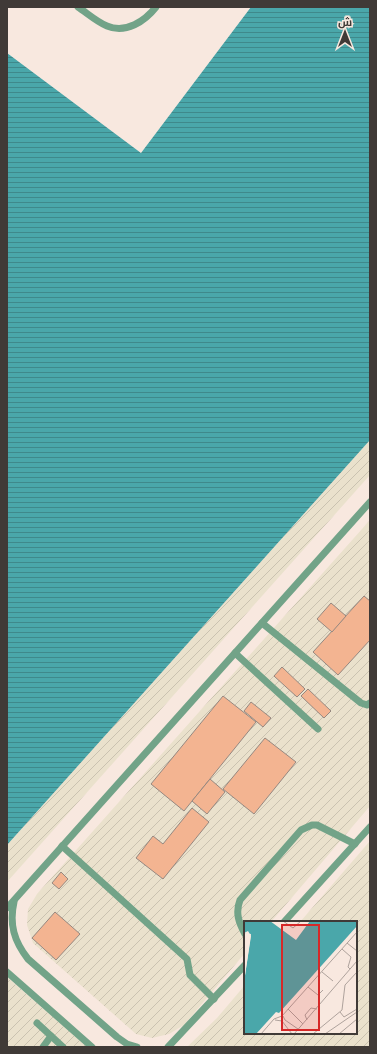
<svg xmlns="http://www.w3.org/2000/svg" width="377" height="1054" font-family="'Work Sans',Cairo,sans-serif">
<style>
.industrial{fill:url(#industrial-furrows)}
.water{fill:url(#water-rules)}
.building{fill:#f3b491;stroke:#968880}
.lines{fill:none;stroke-linecap:round;stroke-linejoin:round}
.service{stroke:#72a388;stroke-width:7}
.inset-road{fill:none;stroke:#aea29c;stroke-width:1}
.view{fill:#d62828;fill-opacity:0.15;stroke:#d62828;stroke-width:2}
.inset-edge{fill:none;stroke:#403a37;stroke-width:2}
</style>
<defs>
<pattern id="industrial-furrows" width="10" height="10" patternUnits="userSpaceOnUse"><rect width="10" height="10" fill="#eae1cc"/><path d="M-1 1l2-2M0 10L10 0M9 11l2-2" fill="none" stroke="#cac2b0"/></pattern>
<pattern id="water-rules" width="6" height="5" patternUnits="userSpaceOnUse"><rect width="6" height="5" fill="#4aa7aa"/><path d="M0 2.5h6" fill="none" stroke="#3f898b"/></pattern>
</defs>
<rect width="100%" height="100%" fill="#f8e8df"/>
<g class="industrial">
<path d="M 370,440 L 370,475 L 7,882 L 7,845 Z"/>
<path d="M 370,520 L 370,806 L 271,922 L 245,922 L 245,953 L 184,1025 L 169,1034 L 152,1038 L 136,1034 L 33,943 L 27,925 L 28,909 L 37,894 Z"/>
<path d="M 370,841 L 370,1047 L 187,1047 L 217,1018 L 245,985 L 245,1033 L 356,1033 L 356,922 L 300,922 Z"/>
<path d="M 7,977 L 87,1047 L 7,1047 Z"/>
</g>
<path class="water" d="M 251,7 L 370,7 L 370,440 L 7,845 L 7,53 L 141,153 Z"/>
<g class="building">
<path d="M 364,596 L 370,601 L 370,640 L 338,675 L 313,652 Z"/>
<path d="M 331,603 L 346,616 L 332,632 L 317,619 Z"/>
<path d="M 282,667 L 305,689 L 297,697 L 274,676 Z"/>
<path d="M 308,689 L 331,711 L 324,718 L 301,696 Z"/>
<path d="M 223,696 L 256,722 L 184,811 L 151,784 Z"/>
<path d="M 251,702 L 271,718 L 263,727 L 244,711 Z"/>
<path d="M 265,738 L 296,762 L 254,814 L 223,789 Z"/>
<path d="M 210,779 L 225,792 L 207,814 L 192,801 Z"/>
<path d="M 192,808 L 209,822 L 163,879 L 136,858 L 153,836 L 163,844 Z"/>
<path d="M 61,872 L 68,879 L 59,889 L 52,883 Z"/>
<path d="M 55,912 L 80,934 L 56,960 L 32,938 Z"/>
</g>
<g class="lines">
<g class="service">
<path d="M 78,7 C 87,13 97,22 107,26 C 126,34 145,21 156,7"/>
<path d="M 262,623 L 361,703 L 367,705 L 370,703"/>
<path d="M 235,653 L 318,729"/>
<path d="M 62,846 L 187,959 L 190,975 L 214,999"/>
<path d="M 14,902 C 9,924 14,941 28,959 L 117,1037 L 127,1044 L 137,1047"/>
<path d="M 7,908 L 370,502"/>
<path d="M 284,922 L 370,827"/>
<path d="M 245,934 C 239,923 235,913 240,900 L 301,830 L 312,825 L 317,825 L 355,844"/>
<path d="M 7,972 L 92,1047"/>
<path d="M 37,1023 L 63,1047"/>
<path d="M 43,1047 L 51,1036"/>
<path d="M 168,1047 L 245,965"/>
</g>
</g>
<g transform="translate(244 921)">
<rect width="113" height="113" fill="#f8e8df"/>
<path d="M 0,0 L 26,0 L 52,19 L 66,0 L 113,0 L 113,5 L 35,92 L 32,91 L 12,113 L 0,113 L 0,61 L 7,13 L 0,12 Z" fill="#4aa7aa"/>
<path d="M 4,10 L 7,15 L 0,61 L 2,21 L 5,14 L 0,12 Z" fill="#f8e8df"/>
<path class="inset-road" d="M 39,0 L 49,7 L 57,0M 103,22 L 113,30M 98,28 L 107,36 L 104,46 L 106,48M 78,51 L 89,60M 64,66 L 74,74 L 79,69M 44,88 L 59,103M 96,91 L 100,96 L 113,88M 39,95 L 41,99 L 54,108M 31,99 L 38,100 L 48,113M 63,99 L 61,94 L 67,87 L 73,88M 17,113 L 30,98 L 38,95 L 113,11M 50,113 L 113,40M 69,113 L 98,89 L 101,64 L 113,51M 81,113 L 113,91M 95,113 L 113,98"/>
<path class="view" d="M 38,4 L 75,4 L 75,109 L 38,109 Z"/>
<rect width="113" height="113" class="inset-edge"/>
</g>
<rect width="377" height="1054" fill="none" stroke="#403a37" stroke-width="16"/>
<g transform="translate(345 32)" stroke="#f8e8df" stroke-width="3" paint-order="stroke">
<path d="M0-3L7 15L0 10L-7 15Z" fill="#403a37"/>
<text y="-6" font-size="11" font-weight="bold" text-anchor="middle" fill="#403a37">ش</text>
</g>
</svg>
